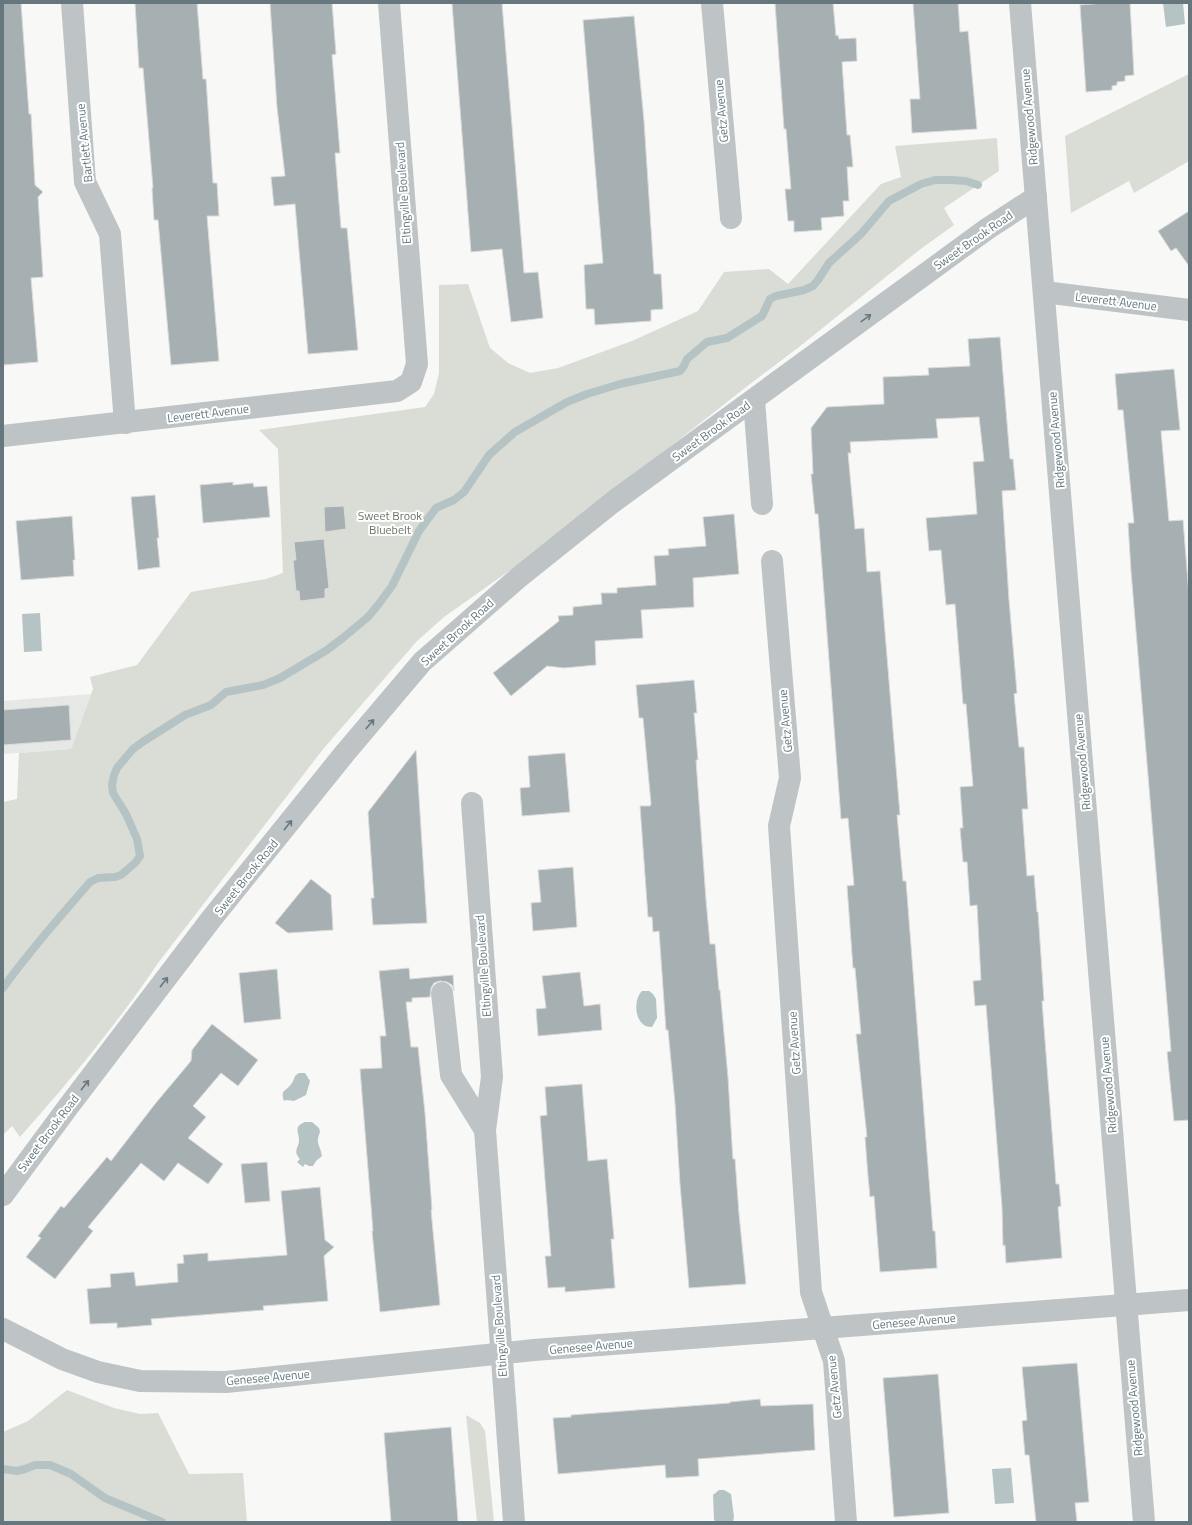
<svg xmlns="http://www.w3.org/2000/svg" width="1192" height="1525" font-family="'Titillium Web',sans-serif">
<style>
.built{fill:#e6e8e6}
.green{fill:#d9ddd6}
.water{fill:#b6c3c4}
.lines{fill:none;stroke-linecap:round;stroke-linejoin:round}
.stream{stroke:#b6c3c4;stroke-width:8}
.building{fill:#a6afb2;stroke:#dadad9}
.minor{stroke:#bec3c5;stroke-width:22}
.oneway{stroke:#66787d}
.labels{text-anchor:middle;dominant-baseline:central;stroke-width:4;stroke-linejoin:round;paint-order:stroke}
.street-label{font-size:12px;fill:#66787d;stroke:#fff}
.park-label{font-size:12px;fill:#6b7665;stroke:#fff}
</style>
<rect width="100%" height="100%" fill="#f8f8f6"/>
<path class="built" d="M 91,694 L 71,749 L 3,754 L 3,701 Z"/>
<g class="green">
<path d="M 1189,74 L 1189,161 L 1134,193 L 1129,181 L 1071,213 L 1065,136 Z"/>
<path d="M 997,138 L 999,171 L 944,208 L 954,225 L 918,251 L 799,347 L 750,384 L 536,552 L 444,617 L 417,641 L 324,748 L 158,963 C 117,1024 69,1082 20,1137 L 12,1126 L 3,1135 L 3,802 L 17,799 L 19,753 L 71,749 L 93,689 L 90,677 L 137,665 L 191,592 L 266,579 L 283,573 L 278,449 L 259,430 L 425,407 L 434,394 L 439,373 L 439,285 L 468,284 L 490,348 L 508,363 L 530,373 L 558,368 L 632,341 L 698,311 L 724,272 L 769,269 L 788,284 L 881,184 L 901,177 L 895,146 Z"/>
<path d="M 67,1390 L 114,1408 L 140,1414 L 158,1413 L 189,1474 L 243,1473 L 247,1522 L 3,1522 L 3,1432 L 28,1421 Z"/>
<path d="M 466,1415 L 480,1423 L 485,1431 L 494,1522 L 477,1522 Z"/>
</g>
<g class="water">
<path d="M 1163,3 L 1183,3 L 1185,24 L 1166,27 Z"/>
<path d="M 40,613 L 42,651 L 24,652 L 22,614 Z"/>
<path d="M 642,991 L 649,991 L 653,994 L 656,999 L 657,1018 L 652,1027 C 635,1028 632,1001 642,991 Z"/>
<path d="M 299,1073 L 305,1073 L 310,1081 L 306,1095 L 294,1101 L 286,1100 L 284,1101 C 280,1089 286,1092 292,1083 C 295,1079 293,1076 299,1073 Z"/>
<path d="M 305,1122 L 312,1122 L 319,1128 L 320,1132 C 315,1144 320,1144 322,1156 L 316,1161 L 313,1166 L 309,1166 L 305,1164 L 303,1167 L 297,1162 L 300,1159 C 293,1151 298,1149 299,1141 C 300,1133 292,1127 305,1122 Z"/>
<path d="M 1011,1468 L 1014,1503 L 995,1504 L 992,1469 Z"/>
<path d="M 719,1490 L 724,1490 L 731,1494 L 734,1517 L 733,1522 L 715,1522 L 714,1519 L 713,1495 Z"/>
</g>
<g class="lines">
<g class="stream">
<path d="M 3,988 C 29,951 60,917 90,882 L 98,878 L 115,877 L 121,875 L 135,863 L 140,856 L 137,839 L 126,814 L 113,793 L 112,785 L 114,775 L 117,768 L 133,749 L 144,741 L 185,715 L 211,705 L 226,692 L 263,685 L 280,678 L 327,650 L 344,637 L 368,617 L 378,605 L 392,586 L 419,531 L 436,508 L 454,500 L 464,492 L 489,455 L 515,432 L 567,402 L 587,394 L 620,384 L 680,371 L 684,366 L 687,359 L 707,342 L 727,338 L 762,316 L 770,299 L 776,296 L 804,290 L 813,286 L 818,280 L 829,263 L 861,234 L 889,201 L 921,184 L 935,180 L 951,180 L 966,181 L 978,185"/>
<path d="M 3,1469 L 17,1471 L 25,1469 L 35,1465 L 50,1465 L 71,1474 L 105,1498 L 162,1522"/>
</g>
</g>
<g class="building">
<path d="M 3,3 L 21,3 L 29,114 L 31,114 L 35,185 L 43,192 L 38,197 L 43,277 L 31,278 L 38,362 L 3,365 Z"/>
<path d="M 135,3 L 197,3 L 203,79 L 206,79 L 213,183 L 217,183 L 219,216 L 207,216 L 219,361 L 171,365 L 158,220 L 154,220 L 152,188 L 153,188 L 143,68 L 139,68 Z"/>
<path d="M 270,3 L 332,3 L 336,54 L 332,55 L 340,153 L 335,153 L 341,228 L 347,228 L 358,350 L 308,354 L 295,204 L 274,206 L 271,177 L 285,176 L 277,107 Z"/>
<path d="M 452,3 L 502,3 L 524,273 L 538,272 L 543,318 L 511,322 L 502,249 L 471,252 Z"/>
<path d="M 775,3 L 833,3 L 836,36 L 838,35 L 839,39 L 856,38 L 857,61 L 842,62 L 847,135 L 850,135 L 853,167 L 847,167 L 849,201 L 843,201 L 844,216 L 821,218 L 822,230 L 794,232 L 794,221 L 788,221 L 785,189 L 791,189 L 786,129 L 784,129 Z"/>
<path d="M 913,3 L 958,3 L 960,32 L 968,31 L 977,129 L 912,133 L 910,99 L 920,99 Z"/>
<path d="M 1105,3 L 1130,3 L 1134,75 L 1125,76 L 1125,81 L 1117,82 L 1117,85 L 1112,86 L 1112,90 L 1086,92 L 1080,5 Z"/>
<path d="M 634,16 L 644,121 L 654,274 L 661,274 L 663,309 L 651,310 L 651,321 L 595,325 L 594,309 L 586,309 L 584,265 L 603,263 L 583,20 Z"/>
<path d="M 1189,211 L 1189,266 L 1176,248 L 1171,251 L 1158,231 Z"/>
<path d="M 1000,337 L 1010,459 L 1013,459 L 1016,490 L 1002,491 L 1009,600 L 1017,693 L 1014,694 L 1019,747 L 1024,747 L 1028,809 L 1022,809 L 1027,876 L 1034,875 L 1037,912 L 1038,912 L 1044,1001 L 1042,1001 L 1051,1119 L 1056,1184 L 1059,1184 L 1061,1206 L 1058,1207 L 1062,1258 L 1006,1263 L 1005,1245 L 1003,1246 L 1002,1207 L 986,1005 L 975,1006 L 973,981 L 981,980 L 977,905 L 970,906 L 967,862 L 963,862 L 960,828 L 963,828 L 960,787 L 973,786 L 966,704 L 963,704 L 955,604 L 946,605 L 941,550 L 929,551 L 926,518 L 977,514 L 973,462 L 984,461 L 979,417 L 936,419 L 938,438 L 850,442 L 851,453 L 848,453 L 855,529 L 864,528 L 867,572 L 880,571 L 900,815 L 897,815 L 903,881 L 906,881 L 933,1231 L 935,1231 L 937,1268 L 880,1272 L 874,1196 L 870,1197 L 868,1176 L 865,1137 L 867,1137 L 856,1034 L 861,1034 L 855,968 L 853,968 L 847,886 L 854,885 L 848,818 L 841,819 L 818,514 L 815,514 L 811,474 L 813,474 L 811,428 L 827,407 L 884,404 L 883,377 L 929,375 L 928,368 L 970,366 L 968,339 Z"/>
<path d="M 1174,369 L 1180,430 L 1161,431 L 1169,521 L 1183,520 L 1189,595 L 1189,1120 L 1174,1121 L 1167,1052 L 1171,1051 L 1131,571 L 1128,523 L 1134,523 L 1123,410 L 1118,410 L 1115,374 Z"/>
<path d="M 233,482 L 233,485 L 253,483 L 254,487 L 267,486 L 270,517 L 203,523 L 200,485 Z"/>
<path d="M 155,495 L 159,538 L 157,538 L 160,567 L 138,570 L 131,497 Z"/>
<path d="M 344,506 L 346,529 L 325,532 L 324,507 Z"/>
<path d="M 734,514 L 739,574 L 693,578 L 694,607 L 641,610 L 643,638 L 595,641 L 596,665 L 564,668 L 547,666 L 511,696 L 493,673 L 559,621 L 558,616 L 573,615 L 573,607 L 602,604 L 601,593 L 617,593 L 617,588 L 656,585 L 654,556 L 669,555 L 668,549 L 706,546 L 703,517 Z"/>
<path d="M 72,516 L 75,560 L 73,560 L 74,576 L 21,580 L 16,521 Z"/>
<path d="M 324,539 L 329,588 L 325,589 L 325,598 L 300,601 L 299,591 L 296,591 L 293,560 L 296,560 L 294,542 Z"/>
<path d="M 694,680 L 697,713 L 694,713 L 698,760 L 696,760 L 706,900 L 710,944 L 715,944 L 719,990 L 720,990 L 728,1077 L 732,1145 L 733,1159 L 735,1159 L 739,1214 L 746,1284 L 689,1288 L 680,1184 L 675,1103 L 668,1030 L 666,1030 L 659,931 L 653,932 L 652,917 L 648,917 L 640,806 L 650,806 L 651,804 L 643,718 L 639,718 L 636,685 Z"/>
<path d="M 69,705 L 71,740 L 3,745 L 3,710 Z"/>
<path d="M 416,750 L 427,923 L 373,925 L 371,898 L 374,898 L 368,812 Z"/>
<path d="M 565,753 L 570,812 L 522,816 L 520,788 L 530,787 L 528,756 Z"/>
<path d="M 573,867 L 577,927 L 533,931 L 531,903 L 541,902 L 538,870 Z"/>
<path d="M 311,879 L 331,895 L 333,930 L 288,933 L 275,923 Z"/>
<path d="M 409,968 L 410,979 L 453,975 L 454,991 L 452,985 L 447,982 L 440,981 L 434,983 L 431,988 L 430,997 L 412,998 L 412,1002 L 406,1002 L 411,1047 L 418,1047 L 425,1113 L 432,1210 L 431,1210 L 440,1305 L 380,1312 L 372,1231 L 373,1231 L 360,1069 L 382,1068 L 380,1036 L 386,1036 L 379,971 Z"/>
<path d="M 277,969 L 281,1019 L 244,1023 L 239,973 Z"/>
<path d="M 580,972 L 584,1006 L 600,1004 L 602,1030 L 538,1036 L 536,1009 L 546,1008 L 542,976 Z"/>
<path d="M 212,1024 L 258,1060 L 238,1086 L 221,1073 L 193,1106 L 206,1117 L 188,1138 L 223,1164 L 208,1184 L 178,1163 L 164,1181 L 141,1163 L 88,1227 L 93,1231 L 55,1279 L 26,1257 L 41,1238 L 38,1236 L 61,1206 L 64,1208 L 107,1157 L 111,1161 L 155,1104 L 191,1061 L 192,1050 Z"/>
<path d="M 582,1084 L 588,1161 L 607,1159 L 614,1239 L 611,1239 L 615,1288 L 565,1292 L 565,1287 L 548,1288 L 545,1256 L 551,1256 L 540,1116 L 547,1115 L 545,1087 Z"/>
<path d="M 267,1162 L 270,1201 L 245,1203 L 241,1164 Z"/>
<path d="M 320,1187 L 325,1240 L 334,1247 L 324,1256 L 328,1301 L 263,1306 L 264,1310 L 151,1319 L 152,1325 L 117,1328 L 117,1323 L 90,1324 L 87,1289 L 111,1287 L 110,1274 L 134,1272 L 136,1286 L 178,1282 L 177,1264 L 184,1263 L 183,1255 L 208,1253 L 208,1261 L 287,1255 L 281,1191 Z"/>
<path d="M 1077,1363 L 1089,1502 L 1075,1503 L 1077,1522 L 1036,1522 L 1029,1455 L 1025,1455 L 1022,1421 L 1027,1420 L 1022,1367 Z"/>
<path d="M 938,1374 L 949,1513 L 894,1517 L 883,1378 Z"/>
<path d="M 760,1399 L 761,1406 L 813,1404 L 815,1450 L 698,1459 L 699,1476 L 666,1478 L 665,1465 L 558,1474 L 553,1418 L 571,1417 L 571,1415 L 730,1403 L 730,1402 Z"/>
<path d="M 451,1427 L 458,1522 L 391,1522 L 384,1433 Z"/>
</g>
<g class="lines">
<g class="minor">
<path d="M 72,3 L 85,182 L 110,234 L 125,423"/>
<path d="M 712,3 L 731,218"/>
<path d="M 1020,3 L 1144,1522"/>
<path d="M 1044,292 L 1189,310"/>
<path d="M 754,400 L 762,504"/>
<path d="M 3,436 L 397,391 L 411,382 L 417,364 L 389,3"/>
<path d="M 772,561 L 790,778 L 779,826 L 811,1292 L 834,1361 L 846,1522"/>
<path d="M 472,803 L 492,1077 L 485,1130 L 514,1522"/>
<path d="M 442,993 L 451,1075 L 485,1130"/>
<path d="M 3,1195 L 68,1107 L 212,918 L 345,753 L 422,662 L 518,578 L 613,502 L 987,229 L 1036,197"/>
<path d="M 3,1329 L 62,1359 L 98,1372 L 140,1381 L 226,1382 L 534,1350 L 1189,1300"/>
</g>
</g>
<defs><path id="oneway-shaft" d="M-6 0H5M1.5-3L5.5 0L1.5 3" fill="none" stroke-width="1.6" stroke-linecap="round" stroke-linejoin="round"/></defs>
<g class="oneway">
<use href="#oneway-shaft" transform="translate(866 318) rotate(-36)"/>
<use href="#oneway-shaft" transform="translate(370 724) rotate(-50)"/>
<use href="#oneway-shaft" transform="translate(288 825) rotate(-51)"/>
<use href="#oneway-shaft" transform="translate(164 982) rotate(-52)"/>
<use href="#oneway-shaft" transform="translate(85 1085) rotate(-52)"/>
</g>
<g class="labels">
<g class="street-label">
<text transform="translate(721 111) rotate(-95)">Getz Avenue</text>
<text transform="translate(1029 117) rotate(-95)">Ridgewood Avenue</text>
<text transform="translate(84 143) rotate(-96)">Bartlett Avenue</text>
<text transform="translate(403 193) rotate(-94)">Eltingville Boulevard</text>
<text transform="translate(973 240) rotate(-35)">Sweet Brook Road</text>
<text transform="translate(1116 301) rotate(7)">Leverett Avenue</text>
<text transform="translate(208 413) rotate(-7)">Leverett Avenue</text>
<text transform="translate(711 431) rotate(-36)">Sweet Brook Road</text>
<text transform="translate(1056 440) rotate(-95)">Ridgewood Avenue</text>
<text transform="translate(457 632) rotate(-42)">Sweet Brook Road</text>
<text transform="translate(785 721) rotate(-95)">Getz Avenue</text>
<text transform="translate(1082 762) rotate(-95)">Ridgewood Avenue</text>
<text transform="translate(246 877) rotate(-51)">Sweet Brook Road</text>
<text transform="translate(483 966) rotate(-94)">Eltingville Boulevard</text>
<text transform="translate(794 1043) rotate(-94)">Getz Avenue</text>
<text transform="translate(1108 1085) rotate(-95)">Ridgewood Avenue</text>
<text transform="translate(48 1133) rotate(-53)">Sweet Brook Road</text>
<text transform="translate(914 1321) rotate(-5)">Genesee Avenue</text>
<text transform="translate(499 1326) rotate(-94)">Eltingville Boulevard</text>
<text transform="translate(591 1346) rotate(-5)">Genesee Avenue</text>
<text transform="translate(268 1377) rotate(-5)">Genesee Avenue</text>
<text transform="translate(834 1387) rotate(-96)">Getz Avenue</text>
<text transform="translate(1134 1408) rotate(-95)">Ridgewood Avenue</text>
</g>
<g class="park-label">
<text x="390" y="515">Sweet Brook<tspan x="390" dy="14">Bluebelt</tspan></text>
</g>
</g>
<rect width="1192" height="1525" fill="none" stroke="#66787d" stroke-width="8"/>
</svg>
